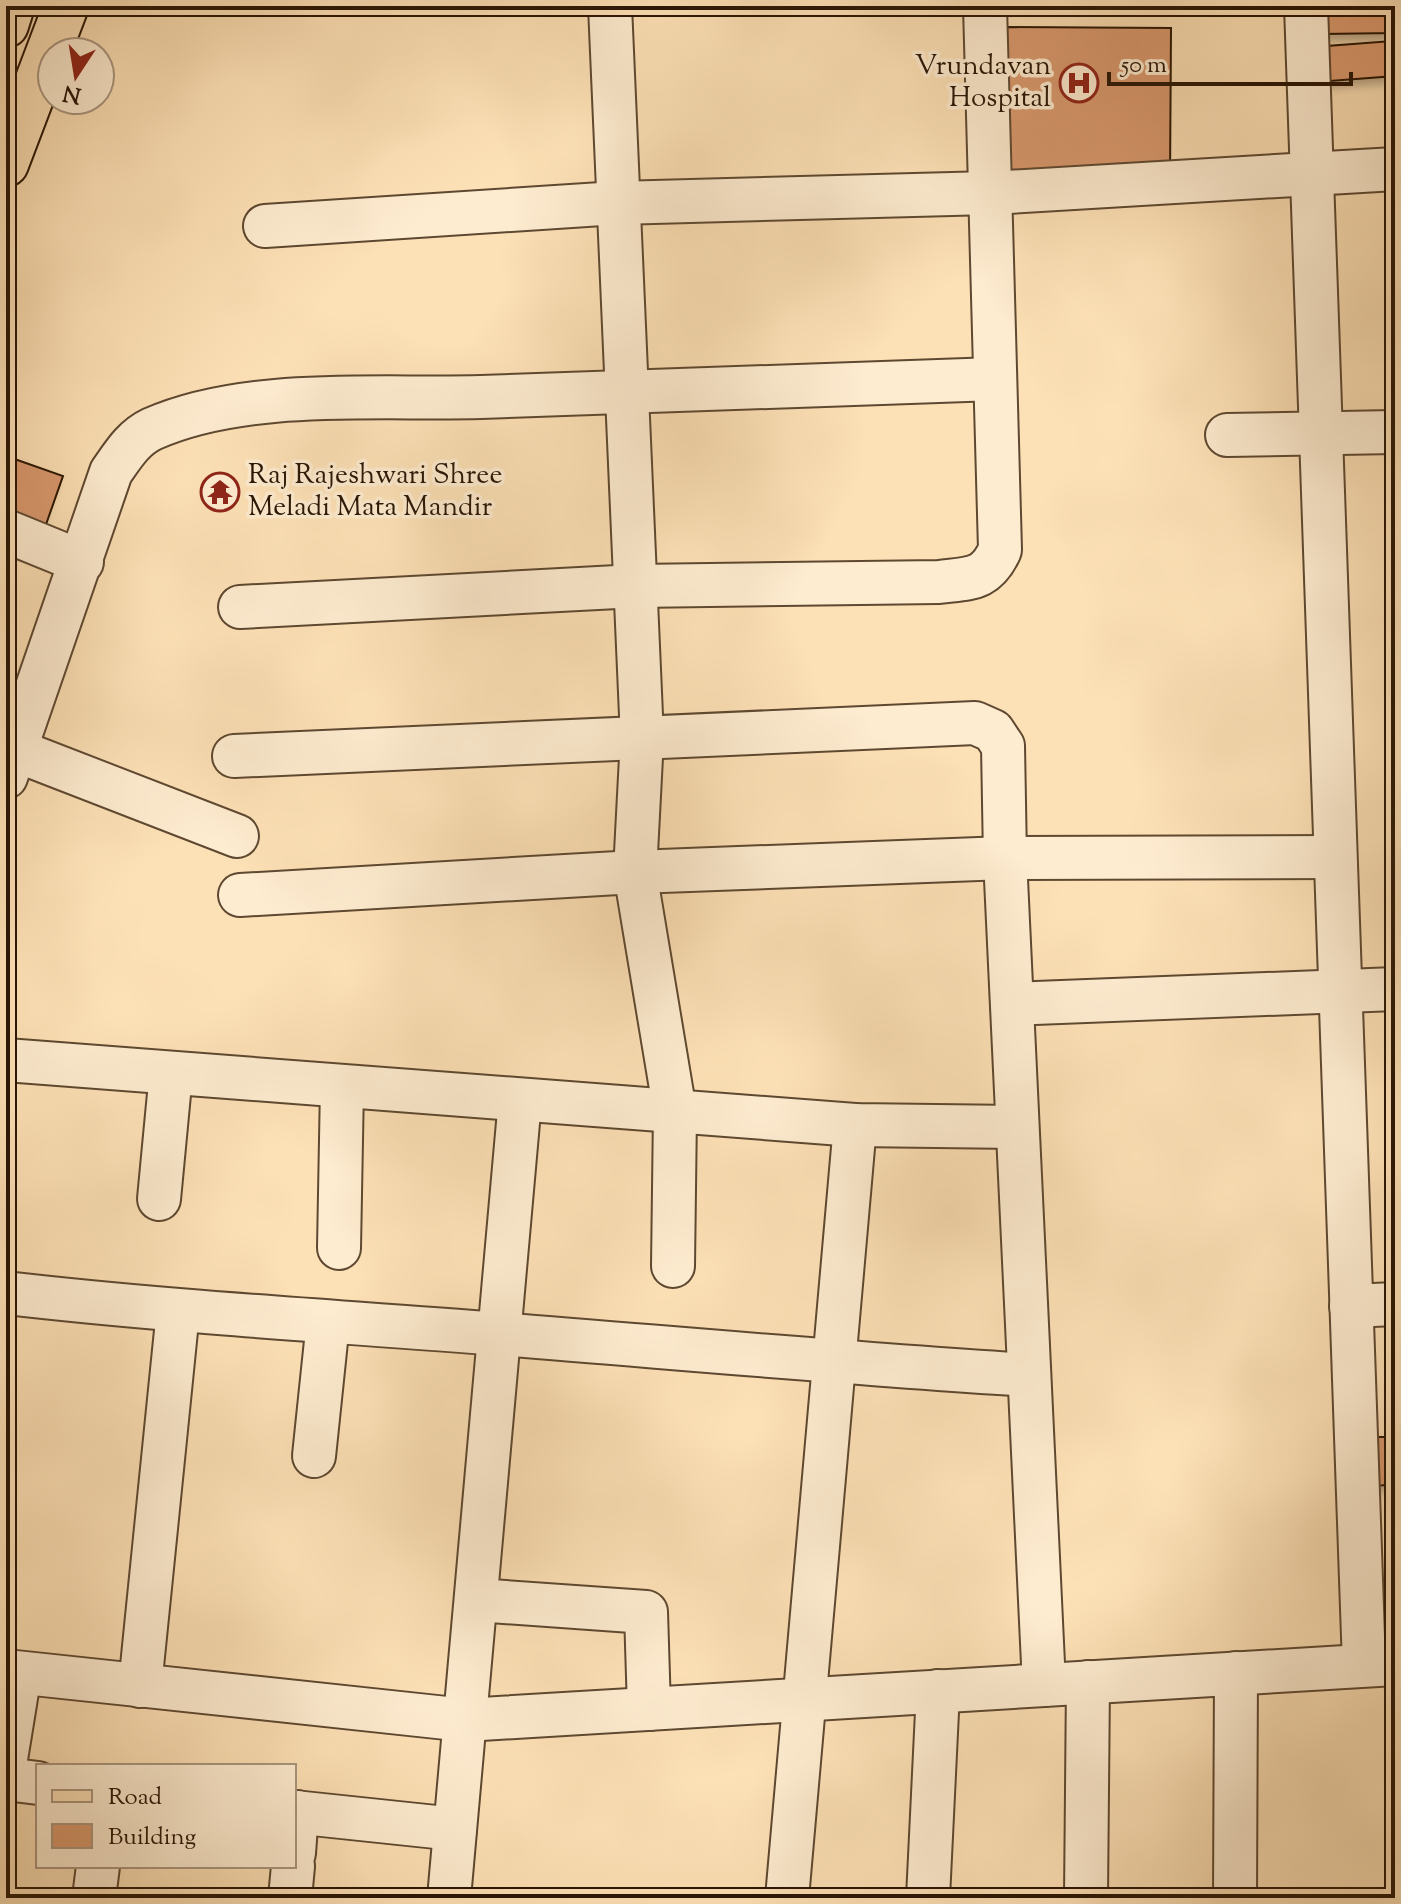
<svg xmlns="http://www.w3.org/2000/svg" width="1401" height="1904" font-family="'Sorts Mill Goudy',serif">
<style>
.building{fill:#d9996e;stroke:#291505;stroke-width:2;filter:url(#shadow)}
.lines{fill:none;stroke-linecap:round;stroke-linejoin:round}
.minor-casing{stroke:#5e4831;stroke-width:46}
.major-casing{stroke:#291505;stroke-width:48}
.minor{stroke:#feecd0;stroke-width:42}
.major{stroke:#fde1b6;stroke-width:44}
.labels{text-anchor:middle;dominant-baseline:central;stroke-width:7;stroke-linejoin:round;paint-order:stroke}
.poi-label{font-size:28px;fill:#291505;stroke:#feecd0;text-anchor:end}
</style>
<defs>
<filter id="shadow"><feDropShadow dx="-7" dy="7" stdDeviation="4" flood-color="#0004"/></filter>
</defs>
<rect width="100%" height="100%" fill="#fde1b6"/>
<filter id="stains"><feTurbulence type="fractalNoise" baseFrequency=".0025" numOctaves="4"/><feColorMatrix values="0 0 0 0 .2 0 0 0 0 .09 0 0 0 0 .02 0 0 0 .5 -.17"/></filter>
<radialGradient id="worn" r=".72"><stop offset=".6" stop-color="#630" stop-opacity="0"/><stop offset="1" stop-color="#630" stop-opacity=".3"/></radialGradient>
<g class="building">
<path d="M 1322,6 L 1395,6 L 1395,33 L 1322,34 Z"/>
<path d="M 1003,27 L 1171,28 L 1170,179 L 1002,178 Z"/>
<path d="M 1392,41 L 1395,76 L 1330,81 L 1327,46 Z"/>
<path d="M 6,456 L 63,476 L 43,533 L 6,520 Z"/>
<path d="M 1369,1437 L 1395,1437 L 1395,1484 L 1367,1487 Z"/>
</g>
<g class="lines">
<g class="minor-casing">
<g id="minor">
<path d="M 610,6 L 642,738 L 635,872 L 675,1112 L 673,1266"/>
<path d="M 1306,6 L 1364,1665"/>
<path d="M 265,226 L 617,203 L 990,193 L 1395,169"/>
<path d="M 1227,435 L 1395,432"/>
<path d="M 6,531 L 82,562"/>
<path d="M 240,607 L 636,586 L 939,582 C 970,578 986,581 1000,550 L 985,6"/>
<path d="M 15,750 L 237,836"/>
<path d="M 234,756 L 975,723 L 993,731 L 1003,746 L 1005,858 L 1044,1685"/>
<path d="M 6,777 L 111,472 C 123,455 133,438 152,429 C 247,387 380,400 481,397 C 653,390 824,384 995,379"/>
<path d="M 240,895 L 635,872 L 1005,858 L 1335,857"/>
<path d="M 1012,1004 L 1395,989"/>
<path d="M 6,1060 L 855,1125 L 1017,1127"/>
<path d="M 159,1199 L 171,1073"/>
<path d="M 339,1248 L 342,1086"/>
<path d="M 6,1293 C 170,1312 335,1321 499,1334 C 676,1348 852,1364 1029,1375"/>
<path d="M 1351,1306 L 1395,1304"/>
<path d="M 314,1456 L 328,1322"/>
<path d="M 476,1600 L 646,1612 L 649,1709"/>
<path d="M 6,1671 L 465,1720 L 1395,1664"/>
<path d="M 140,1686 L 178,1311"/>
<path d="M 6,1759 L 20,1673"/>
<path d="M 6,1779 L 38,1783"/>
<path d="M 294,1812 L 455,1829"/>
<path d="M 294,1853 L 297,1812"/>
<path d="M 94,1898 L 98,1866"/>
<path d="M 290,1898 L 293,1866"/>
<path d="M 449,1898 L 520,1100"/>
<path d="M 787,1898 L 855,1125"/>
<path d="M 928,1898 L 938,1691"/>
<path d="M 1086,1898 L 1088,1682"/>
<path d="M 1235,1898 L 1236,1673"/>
</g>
</g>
<g class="major-casing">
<g id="major">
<path d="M 6,25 L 12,6"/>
<path d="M 6,164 L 66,6"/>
</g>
</g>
<use href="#minor" class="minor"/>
<use href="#major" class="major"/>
</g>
<defs>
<g id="hospital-ring" transform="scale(2)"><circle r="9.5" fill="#feecd0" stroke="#8f2418" stroke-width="1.5"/><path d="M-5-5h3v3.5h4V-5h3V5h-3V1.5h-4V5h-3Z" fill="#8f2418"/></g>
<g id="temple-ring" transform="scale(2)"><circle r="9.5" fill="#feecd0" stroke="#8f2418" stroke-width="1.5"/><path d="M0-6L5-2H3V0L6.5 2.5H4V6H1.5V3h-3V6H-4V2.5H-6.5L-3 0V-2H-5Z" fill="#8f2418"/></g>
</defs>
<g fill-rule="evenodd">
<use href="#hospital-ring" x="1079" y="83"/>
<use href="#temple-ring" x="220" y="492"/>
</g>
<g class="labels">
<g class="poi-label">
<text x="1051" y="67">Vrundavan<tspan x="1051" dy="32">Hospital</tspan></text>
<text x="248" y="476" text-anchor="start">Raj Rajeshwari Shree<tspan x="248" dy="32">Meladi Mata Mandir</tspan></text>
</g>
</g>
<rect width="1401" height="1904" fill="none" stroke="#fde1b6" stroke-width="32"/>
<rect x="8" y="8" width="1385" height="1888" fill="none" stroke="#291505" stroke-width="4"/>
<rect x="16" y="16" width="1369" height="1872" fill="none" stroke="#291505" stroke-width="2"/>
<rect x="36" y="1764" width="260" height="104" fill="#feecd0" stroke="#a9967f" stroke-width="2"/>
<rect x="52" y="1790" width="40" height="12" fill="#fde1b6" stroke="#a9967f" stroke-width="2"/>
<text x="108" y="1804" font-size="24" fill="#291505">Road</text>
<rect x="52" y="1824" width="40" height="24" fill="#d9996e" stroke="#a9967f" stroke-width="2"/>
<text x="108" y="1844" font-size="24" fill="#291505">Building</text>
<g transform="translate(76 76) rotate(192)"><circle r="38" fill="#feecd0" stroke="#a9967f" stroke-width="2"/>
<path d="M0-6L14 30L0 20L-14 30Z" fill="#8f2418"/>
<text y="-12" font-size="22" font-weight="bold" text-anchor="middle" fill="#291505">N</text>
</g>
<path d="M1109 72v12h242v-12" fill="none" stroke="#291505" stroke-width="4"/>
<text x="1121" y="72" font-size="24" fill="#291505" stroke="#feecd0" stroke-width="6" paint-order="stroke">50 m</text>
<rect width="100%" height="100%" filter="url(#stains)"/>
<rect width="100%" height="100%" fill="url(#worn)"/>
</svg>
